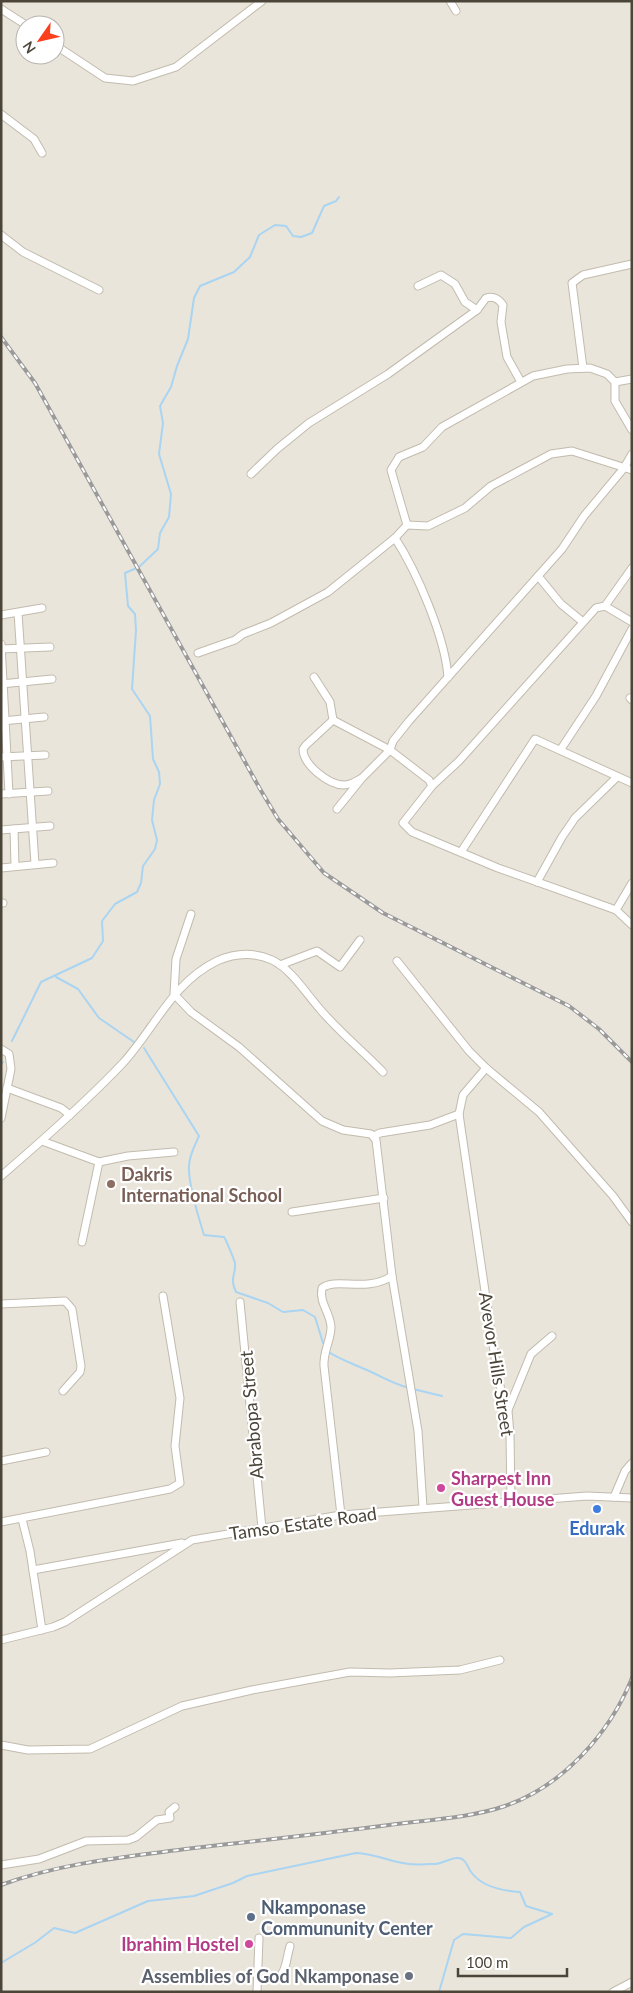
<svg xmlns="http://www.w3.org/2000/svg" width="633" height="1993" font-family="Lato,sans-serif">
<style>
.residential{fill:#eae5da;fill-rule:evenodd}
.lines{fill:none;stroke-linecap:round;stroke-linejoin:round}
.stream{stroke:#a9d4f2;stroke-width:2}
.minor-casing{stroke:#c2bbae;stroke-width:9}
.minor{stroke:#fff;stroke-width:7}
.rail-casing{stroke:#9a9a9a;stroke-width:4}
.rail{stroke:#fff;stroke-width:2;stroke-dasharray:5.5;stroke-linecap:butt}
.education-dot{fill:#8d6e63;stroke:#fff;stroke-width:2}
.hotel-dot{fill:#d1479c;stroke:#fff;stroke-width:2}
.shop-dot{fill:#3f7fe0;stroke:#fff;stroke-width:2}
.service-dot{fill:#5c6f8a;stroke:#fff;stroke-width:2}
.worship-dot{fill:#6b7280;stroke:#fff;stroke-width:2}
.labels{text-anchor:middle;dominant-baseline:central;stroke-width:4.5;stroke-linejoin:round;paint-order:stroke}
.education-label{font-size:18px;font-weight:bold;fill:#785e54;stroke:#fff;text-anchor:start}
.street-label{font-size:18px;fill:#4b4439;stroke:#fff}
.hotel-label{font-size:18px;font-weight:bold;fill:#b23c85;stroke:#fff;text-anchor:start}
.shop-label{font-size:18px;font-weight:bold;fill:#366cbe;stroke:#fff}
.service-label{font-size:18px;font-weight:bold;fill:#4e5e75;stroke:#fff;text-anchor:start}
.worship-label{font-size:18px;font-weight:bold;fill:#5b616d;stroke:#fff;text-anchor:end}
</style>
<rect width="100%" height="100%" fill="#f6f3ec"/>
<path class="residential" d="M 1,1 L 632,1 L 632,1992 L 1,1992 ZM 25,25 L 55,25 L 55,55 L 25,55 Z"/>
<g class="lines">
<g class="stream">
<path d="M 56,977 L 78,989 L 99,1018 L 134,1042"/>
<path d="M 12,1041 L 41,982 L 92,958 L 103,941 L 102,921 L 115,904 L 137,892 L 141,883 L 143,866 L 155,849 L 157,840 L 152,820 L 154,800 L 160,784 L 159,772 L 153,759 L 150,716 L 132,689 L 136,630 L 135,614 L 128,606 L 125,573 L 139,567 L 158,549 L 160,533 L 169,517 L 171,494 L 159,454 L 163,423 L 160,406 L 171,387 L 177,366 L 188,339 L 194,298 L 200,286 L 234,272 L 250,257 L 259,235 L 275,225 L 286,226 L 293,236 L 301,237 L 312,233 L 324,206 L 336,201 L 339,197"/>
<path d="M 144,1048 L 199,1136 C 195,1145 189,1156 189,1166 C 188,1181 199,1219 204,1235 L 224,1237 C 226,1240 234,1259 235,1263 C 236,1276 229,1277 236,1292 L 268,1303 L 283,1312 L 303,1310 L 315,1317 L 323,1343"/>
<path d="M 1,1064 L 3,1062"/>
<path d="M 327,1351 C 339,1359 349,1362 362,1368 C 380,1375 388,1382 409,1388"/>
<path d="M 413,1389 L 442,1396"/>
<path d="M 1,1963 L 36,1942 L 54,1928 L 75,1933 L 148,1901 L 194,1896 L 233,1883 L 247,1876 L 356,1853 C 377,1854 390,1862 409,1864 C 417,1865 425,1864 433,1864 C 443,1865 452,1855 462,1859 C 467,1862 468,1868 471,1872 C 482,1887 503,1891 520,1892 L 526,1906 L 552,1914"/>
<path d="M 439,1992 L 454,1940 L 463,1934 L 511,1938 L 524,1927 L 552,1914"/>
</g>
<g class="minor-casing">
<g id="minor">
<path d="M 450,1 L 456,11"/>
<path d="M 1,9 L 26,25"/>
<path d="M 55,45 L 105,78 L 133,81 L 176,67 L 262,1"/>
<path d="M 1,114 L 34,139 L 42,153"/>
<path d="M 1,235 L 23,252 L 99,290"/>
<path d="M 418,286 L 441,275 L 455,284 L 465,302 L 477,310 L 486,298 C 493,296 498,298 503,305 L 501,322 L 507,357 L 521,382"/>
<path d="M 583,368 L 572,283 L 583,275 L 632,264"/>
<path d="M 615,382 L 615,401 L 632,430"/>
<path d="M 251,474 L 277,449 L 309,423 L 388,374 L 477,310"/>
<path d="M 407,525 L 391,470 L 399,457 L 423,447 L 442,427 L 533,376 L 567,369 L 590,368 L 607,374 L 615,382 L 632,379"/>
<path d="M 407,525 L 428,526 L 465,508 L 491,486 L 551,454 L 572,451 L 632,470"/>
<path d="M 395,538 C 417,572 445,637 448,677"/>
<path d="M 538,576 L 561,604 L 583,622"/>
<path d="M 605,606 L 632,622"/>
<path d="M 18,613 L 35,864"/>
<path d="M 1,615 L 42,608"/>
<path d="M 1,644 L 9,794"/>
<path d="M 1,649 L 50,647"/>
<path d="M 198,653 L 235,640 L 243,634 L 271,623 L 328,592 L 395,538 L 407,525"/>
<path d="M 314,677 L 330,702 L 333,720 L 306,745 L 303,749 C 303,765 329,785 344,785 C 350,785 355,782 360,779"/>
<path d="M 1,684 L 52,679"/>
<path d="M 630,698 L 632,700"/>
<path d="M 333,720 L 390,750 L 429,780 L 432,786 L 403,823 L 412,832 L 498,868 L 616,910 L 632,925"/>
<path d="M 2,721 L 44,717"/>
<path d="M 561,749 L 596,696 L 632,629"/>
<path d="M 1,757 L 45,755"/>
<path d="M 432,786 L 459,761 L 596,608 L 605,606 L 632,568"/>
<path d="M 1,794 L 48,791"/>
<path d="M 337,809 L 362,778 L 390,750 L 393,741 L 409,721 L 562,549 L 584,516 L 624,468 L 632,454"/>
<path d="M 14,829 L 15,866"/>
<path d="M 1,830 L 50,826"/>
<path d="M 461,852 L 535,739 L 632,783"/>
<path d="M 1,868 L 53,863"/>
<path d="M 537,882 L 562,837 L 575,818 L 617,777"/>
<path d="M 1,903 L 3,903"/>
<path d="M 616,910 L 632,883"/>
<path d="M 191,914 L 176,959 L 174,994 L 191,1012 L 239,1047 L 322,1121 L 343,1130 L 371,1134 L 376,1140 L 392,1276 L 418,1431 L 423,1507"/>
<path d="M 397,961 L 469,1051 L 486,1068 L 539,1112 L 613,1196 L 632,1222"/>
<path d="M 280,965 L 317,951 L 340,967 L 360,940"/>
<path d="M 1,1049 L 9,1054 L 11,1069 L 1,1118"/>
<path d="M 486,1068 L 463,1095 L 459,1114 L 491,1332 L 499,1383 L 508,1411 L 510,1434 L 511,1501"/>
<path d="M 7,1088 L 61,1108 L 70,1115"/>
<path d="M 374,1136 L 380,1133 L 430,1125 L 459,1114"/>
<path d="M 42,1141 L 99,1162 L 128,1156 L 174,1152"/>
<path d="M 1,1176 C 43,1140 85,1103 123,1063 C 154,1029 173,982 217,961 C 235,953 254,952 272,960 C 291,969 305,992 319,1008 C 338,1031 362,1050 383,1072"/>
<path d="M 292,1212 L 384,1198"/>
<path d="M 82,1242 L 99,1162"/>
<path d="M 240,1302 L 262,1528"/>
<path d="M 1,1304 L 65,1301 L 72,1309 L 81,1366 L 80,1372 L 63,1391"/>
<path d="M 508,1410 L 531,1354 L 552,1336"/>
<path d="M 1,1461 L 46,1452"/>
<path d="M 614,1497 L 625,1471 L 632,1463"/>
<path d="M 341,1515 L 324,1366 C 323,1351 331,1340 331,1327 C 330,1312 319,1303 322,1288 C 337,1277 366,1293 392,1276"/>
<path d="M 22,1519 L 30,1551 L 42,1630"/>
<path d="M 1,1522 L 170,1489 L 180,1483 L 175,1446 L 180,1398 L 163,1296"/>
<path d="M 33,1570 L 182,1543"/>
<path d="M 1,1640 L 53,1627 L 65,1622 L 192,1540 L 341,1515 L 587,1496 L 632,1498"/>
<path d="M 1,1745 L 28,1750 L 90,1749 L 182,1706 L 252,1690 L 350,1672 L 390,1673 L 460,1670 L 500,1660"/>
<path d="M 1,1865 L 39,1859 L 86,1841 L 128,1840 L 136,1837 L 157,1820 L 170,1818 L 169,1812 L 175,1807"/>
<path d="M 258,1981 C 289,1979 283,1971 290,1946"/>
<path d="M 257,1992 L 259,1938"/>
<path d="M 613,1992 L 632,1982"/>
</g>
</g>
<use href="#minor" class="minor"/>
<g class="rail-casing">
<g id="rail">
<path d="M 1,337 L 35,383 L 260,789 L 278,819 L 324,873 L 383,913 L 569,1006 L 599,1029 L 632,1062"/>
<path d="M 1,1885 C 61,1863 124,1857 186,1849 C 254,1841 322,1834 389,1825 C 426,1820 470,1818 505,1806 C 563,1786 610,1733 632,1678"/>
</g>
</g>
<use href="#rail" class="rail"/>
</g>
<circle class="education-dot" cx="111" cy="1184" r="5"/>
<g class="hotel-dot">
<circle cx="441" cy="1488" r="5"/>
<circle cx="249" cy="1944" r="5"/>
</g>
<circle class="shop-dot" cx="597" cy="1509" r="5"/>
<circle class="service-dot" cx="251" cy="1917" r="5"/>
<circle class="worship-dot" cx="409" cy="1976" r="5"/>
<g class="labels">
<g class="education-label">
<text x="121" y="1174">Dakris<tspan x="121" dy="21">International School</tspan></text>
</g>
<g class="street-label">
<text transform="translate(497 1364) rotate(81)">Avevor Hills Street</text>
<text transform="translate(251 1415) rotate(-95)">Abrabopa Street</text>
<text transform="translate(303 1523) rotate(-8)">Tamso Estate Road</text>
</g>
<g class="hotel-label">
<text x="451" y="1478">Sharpest Inn<tspan x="451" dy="21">Guest House</tspan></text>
<text x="239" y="1944" text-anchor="end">Ibrahim Hostel</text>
</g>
<g class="shop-label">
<text x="597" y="1528">Edurak</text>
</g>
<g class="service-label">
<text x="261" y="1907">Nkamponase<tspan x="261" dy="21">Commununity Center</tspan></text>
</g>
<g class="worship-label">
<text x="399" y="1976">Assemblies of God Nkamponase</text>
</g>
</g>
<rect width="633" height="1993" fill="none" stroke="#4b4439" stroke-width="5"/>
<g transform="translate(40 40) rotate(236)"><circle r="24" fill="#ffffff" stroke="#b7b4b0"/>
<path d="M0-4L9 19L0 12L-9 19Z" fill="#fc3f1d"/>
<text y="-8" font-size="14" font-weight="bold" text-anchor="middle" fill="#4b4439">N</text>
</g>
<path d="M458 1968v8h109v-8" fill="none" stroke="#4b4439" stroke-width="2.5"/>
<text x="466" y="1968" font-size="15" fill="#4b4439" stroke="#ffffff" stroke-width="4" paint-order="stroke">100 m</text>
</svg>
